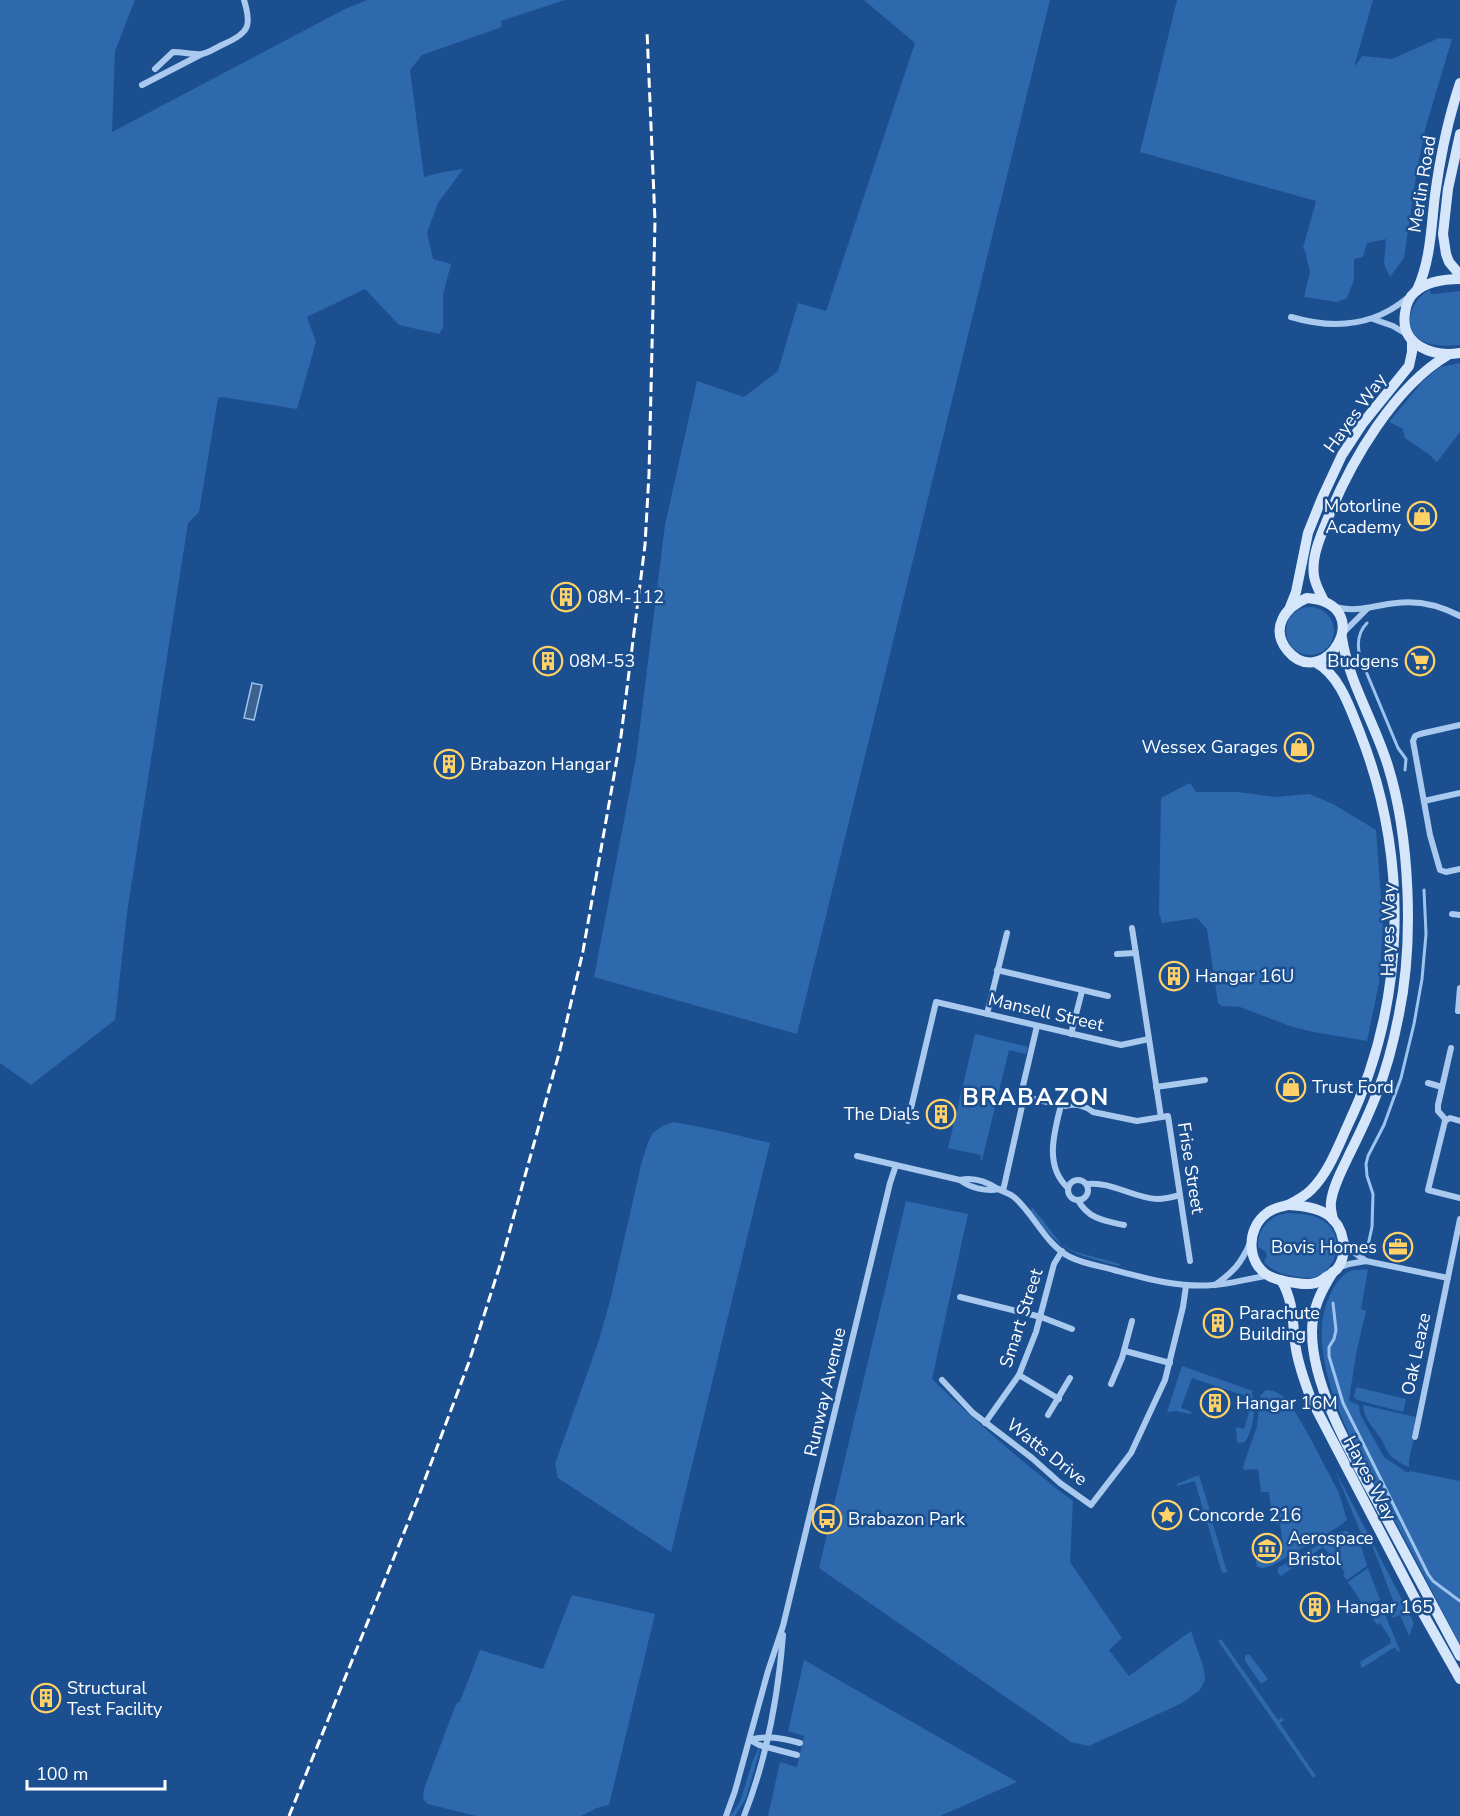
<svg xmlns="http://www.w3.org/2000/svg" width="1460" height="1816" font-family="'Nunito Sans',sans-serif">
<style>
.green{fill:#2e69ad}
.water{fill:#3c6290;stroke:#9cc4f0;stroke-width:1.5}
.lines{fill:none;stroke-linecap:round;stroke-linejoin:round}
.stream{stroke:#9cc4f0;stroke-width:3}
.street{stroke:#a9c9ee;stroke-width:6}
.secondary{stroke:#d6e6fa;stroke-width:10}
.rail{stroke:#fff;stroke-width:3;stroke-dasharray:10 4.5;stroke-linecap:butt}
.labels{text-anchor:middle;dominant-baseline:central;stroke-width:5;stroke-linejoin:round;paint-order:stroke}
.street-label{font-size:18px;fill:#fff;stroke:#1b4f8f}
.poi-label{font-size:18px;fill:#fff;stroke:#1b4f8f;text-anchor:start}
.district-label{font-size:24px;font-weight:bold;letter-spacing:1.5px;fill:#fff;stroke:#1b4f8f}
</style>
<rect width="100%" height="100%" fill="#1b4f8f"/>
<g class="green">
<path d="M 0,0 L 135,0 L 115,51 L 112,132 L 345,9 L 367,0 L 565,0 L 501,21 L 502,27 L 422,55 L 410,70 L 424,177 L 443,172 L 463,169 L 438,203 L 427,233 L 433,259 L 451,264 L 443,294 L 443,328 L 439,334 L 399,325 L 365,289 L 307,317 L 316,342 L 297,409 L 222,397 L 218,398 L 199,512 L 188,523 L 127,913 L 115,1020 L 31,1085 L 0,1063 Z"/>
<path d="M 864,0 L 1050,0 L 797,1034 L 594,977 L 636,758 L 665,525 L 697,381 L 744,397 L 778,371 L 798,303 L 826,311 L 915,43 Z"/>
<path d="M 1177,0 L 1373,0 L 1354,67 L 1362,56 L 1392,59 L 1439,38 L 1452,39 L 1426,126 L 1417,170 L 1404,258 L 1390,277 L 1384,264 L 1386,239 L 1367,243 L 1363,257 L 1354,259 L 1354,280 L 1347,298 L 1337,302 L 1304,297 L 1310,272 L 1305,251 L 1303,248 L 1316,201 L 1140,152 Z"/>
<path d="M 1430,290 L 1431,294 L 1434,294 L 1460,291 L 1460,345 C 1447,346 1428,347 1418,338 C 1401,323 1414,297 1430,290 Z"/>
<path d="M 1460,363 L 1460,432 L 1437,462 L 1431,456 L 1405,438 L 1403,429 L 1389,422 L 1423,381 L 1440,367 Z"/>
<circle cx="1310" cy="631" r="24"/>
<path d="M 1190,783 L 1196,792 L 1238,792 L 1276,797 L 1309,794 L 1333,804 L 1376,830 L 1383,925 L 1379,983 L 1367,1041 L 1313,1032 L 1290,1026 L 1240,1007 L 1222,1006 L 1218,1003 L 1207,929 L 1197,918 L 1162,923 L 1159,913 L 1161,798 Z"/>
<path d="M 975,1034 L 1028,1047 L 1026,1054 L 1009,1050 L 982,1160 L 980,1160 L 981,1155 L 948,1148 Z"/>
<path d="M 674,1122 L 715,1130 L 770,1143 L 671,1552 L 558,1478 L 555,1464 L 599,1340 L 611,1297 L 641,1165 L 648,1142 L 653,1133 L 662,1126 Z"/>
<path d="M 906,1201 L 968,1214 L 932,1379 C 977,1423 1023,1463 1073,1501 L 1070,1562 L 1122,1638 L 1109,1650 L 1129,1676 L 1191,1631 L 1204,1669 L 1205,1680 L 1200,1690 L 1182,1703 L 1089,1746 L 1071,1742 L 819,1568 Z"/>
<path d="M 1033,1208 L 1062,1245 L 1073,1251 L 1120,1264 L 1119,1266 C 1069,1253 1062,1252 1030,1210 Z"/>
<path d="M 1288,1213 C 1299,1214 1311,1214 1320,1219 C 1345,1230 1341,1268 1315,1277 C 1308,1279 1300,1277 1293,1276 C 1280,1274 1273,1271 1264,1262 L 1267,1256 L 1265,1251 L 1258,1247 C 1257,1229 1271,1214 1288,1213 Z"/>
<path d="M 1368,1269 L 1361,1309 L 1366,1311 L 1356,1354 L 1349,1400 L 1351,1402 L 1359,1405 L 1360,1414 L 1384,1457 L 1408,1473 L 1410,1471 L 1460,1481 L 1460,1645 C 1441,1609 1423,1572 1403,1536 C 1371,1476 1297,1362 1330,1295 C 1334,1286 1341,1275 1350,1271 C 1355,1269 1363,1270 1368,1269 Z"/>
<path d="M 1182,1366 L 1253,1391 L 1252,1393 C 1256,1409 1254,1428 1245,1442 L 1240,1443 L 1237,1442 L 1236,1427 L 1244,1429 L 1249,1412 L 1244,1410 L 1248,1397 L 1192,1378 L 1181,1408 L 1192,1412 L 1190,1414 L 1176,1411 L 1167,1412 Z"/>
<path d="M 1356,1387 L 1406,1399 L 1403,1412 L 1357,1400 L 1354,1397 Z"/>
<path d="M 1266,1390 L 1274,1391 L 1287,1399 L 1307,1432 L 1339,1493 L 1347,1520 L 1338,1527 L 1273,1565 L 1264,1568 L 1257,1567 L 1255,1557 L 1284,1553 L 1280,1524 L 1276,1524 L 1275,1521 L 1273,1522 L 1269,1492 L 1261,1492 L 1258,1469 L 1244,1470 L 1243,1467 L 1257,1426 L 1260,1396 Z"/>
<path d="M 1363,1405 L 1416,1417 L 1412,1437 L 1414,1438 L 1409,1460 L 1409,1467 C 1403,1465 1397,1461 1392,1457 C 1387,1452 1385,1446 1382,1440 C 1374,1428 1364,1420 1363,1405 Z"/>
<path d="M 1335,1470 L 1414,1623 L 1409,1636 L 1400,1615 L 1393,1618 L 1391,1614 L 1397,1611 L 1368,1534 L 1362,1536 Z"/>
<path d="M 1199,1475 L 1210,1511 L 1204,1513 L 1195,1481 L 1177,1486 L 1177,1484 Z"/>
<path d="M 1210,1514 L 1227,1572 L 1222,1573 L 1205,1515 Z"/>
<path d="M 1346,1531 C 1361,1536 1363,1553 1367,1566 L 1347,1580 L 1343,1575 L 1345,1573 L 1339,1564 L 1323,1547 L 1281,1576 L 1278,1573 L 1278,1568 L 1341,1532 Z"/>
<path d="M 1368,1568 L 1380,1600 L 1366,1609 L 1348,1582 Z"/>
<path d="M 572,1595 L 655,1614 L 609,1805 L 597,1808 L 581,1816 L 476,1816 L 428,1804 L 423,1799 L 424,1789 L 456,1704 L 460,1701 L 480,1650 L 543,1669 Z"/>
<path d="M 1380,1602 L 1400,1651 L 1398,1652 L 1395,1647 L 1362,1668 L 1360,1662 L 1391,1643 L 1390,1641 L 1391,1640 L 1380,1623 L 1377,1625 L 1368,1611 Z"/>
<path d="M 1221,1639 L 1278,1720 L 1282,1717 L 1284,1720 L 1280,1723 L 1316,1776 L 1313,1778 L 1218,1641 Z"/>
<path d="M 1249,1654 L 1268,1679 L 1261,1684 L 1245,1661 L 1245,1656 Z"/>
<path d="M 804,1660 L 1017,1782 L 940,1816 L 768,1816 L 780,1762 L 797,1767 L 804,1736 L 788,1731 Z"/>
<path d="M 758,1749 L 760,1750 L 746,1798 L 735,1816 L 730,1816 L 740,1802 L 753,1760 Z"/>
</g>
<path class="water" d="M 252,683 L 262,685 L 254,720 L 244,718 Z"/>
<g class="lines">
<g class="stream">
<path d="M 1367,623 C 1358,632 1357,645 1360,657 L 1398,748 L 1406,759 L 1405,770"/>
<path d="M 1368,1245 L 1372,1227 L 1373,1194 L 1367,1176 L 1366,1164 L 1368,1156 L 1384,1125 L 1401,1078 L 1414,1024 L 1422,979 L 1426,934 L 1424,890"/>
<path d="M 1333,1303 L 1336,1330 L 1334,1339 L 1329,1347 L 1329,1356 L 1343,1403 L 1428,1574 L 1433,1581 L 1460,1601"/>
</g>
<g class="street">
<path d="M 155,69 L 173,52 C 182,52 193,55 202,54 C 209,53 217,47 224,44 C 249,33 252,26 244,0"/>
<path d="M 142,85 L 202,54"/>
<path d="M 1291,317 C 1332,329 1372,327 1406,299"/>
<path d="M 1373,319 L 1393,326 L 1408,335"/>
<path d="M 1335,607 C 1357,613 1375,605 1396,603 C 1418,600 1441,606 1460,616"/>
<path d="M 1343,633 L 1367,609"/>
<path d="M 1460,725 L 1420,734 L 1415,736 L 1413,741 L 1430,835 L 1440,870 L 1446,872 L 1460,869"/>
<path d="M 1424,801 L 1460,793"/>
<path d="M 1452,914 L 1460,915"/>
<path d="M 1132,928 L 1161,1117"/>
<path d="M 1117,954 L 1136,953"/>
<path d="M 997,970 L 1108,996"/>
<path d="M 1460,988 L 1458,1011 L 1460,1011"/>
<path d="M 987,1014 L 1007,933"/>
<path d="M 1071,1034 L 1082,991"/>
<path d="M 1428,1083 L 1442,1087"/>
<path d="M 1156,1087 L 1205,1080"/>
<path d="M 1024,1097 L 1066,1106 C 1075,1103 1086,1106 1093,1112 L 1137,1121 L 1168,1116 L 1190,1261"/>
<path d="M 1061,1105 C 1054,1133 1044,1166 1068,1188"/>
<path d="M 1446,1120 L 1438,1111 L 1438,1105 L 1451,1048"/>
<path d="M 908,1121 L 936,1002 L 1121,1045 L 1149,1039"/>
<path d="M 1460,1121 L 1450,1118 L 1445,1121 L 1428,1190 L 1460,1198"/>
<path d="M 857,1156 L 960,1180 C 970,1188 987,1192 999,1189"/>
<circle cx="1078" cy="1190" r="10"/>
<path d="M 960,1180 C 973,1177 987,1182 998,1189 C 1003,1192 1009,1193 1014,1197 C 1034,1214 1046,1245 1070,1257 C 1084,1264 1100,1266 1114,1270 C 1148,1279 1179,1288 1213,1285 C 1232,1284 1249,1278 1267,1276"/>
<path d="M 1087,1184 C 1111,1181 1133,1198 1157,1199 C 1164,1199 1173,1197 1180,1195"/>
<path d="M 1003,1191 L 1024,1097 L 1022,1090 L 1037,1026"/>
<path d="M 1078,1200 C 1088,1219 1105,1221 1124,1225"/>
<path d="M 1344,1240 L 1355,1253 L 1366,1261"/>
<path d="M 1338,1268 L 1349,1264 L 1366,1261 L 1448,1278"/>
<path d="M 1215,1285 C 1233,1272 1241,1264 1250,1243"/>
<path d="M 960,1297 L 1041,1317 L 1072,1329"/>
<path d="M 1125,1351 L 1170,1363"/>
<path d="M 1019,1375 L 1059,1399"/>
<path d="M 942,1380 L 973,1413 L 1032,1458 L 1060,1483 L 1091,1505 L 1131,1453 L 1165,1380 L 1183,1307 L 1186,1286"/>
<path d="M 1111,1384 L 1122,1358 L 1132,1321"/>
<path d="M 1048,1415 L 1070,1378"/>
<path d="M 985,1423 L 1019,1375 L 1036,1332 L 1054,1264 L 1062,1251"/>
<path d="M 1415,1437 L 1460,1219"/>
<path d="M 750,1740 C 768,1735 782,1738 800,1743"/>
<path d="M 750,1740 L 759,1745 L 797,1755"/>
<path d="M 726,1816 L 735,1791 L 768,1671 L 783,1626 L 890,1183 L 896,1165"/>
<path d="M 744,1816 C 767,1758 778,1698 783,1635"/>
</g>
<g class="secondary">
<path d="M 1460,134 L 1448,189 L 1443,234 L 1446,254 L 1449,262 L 1460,275"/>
<path d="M 1460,279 C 1445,279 1427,281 1415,292 C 1409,297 1406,305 1405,313 C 1400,346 1433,357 1460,353"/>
<path d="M 1417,290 C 1431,260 1431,227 1435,195 C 1440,158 1448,119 1460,83"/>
<path d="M 1307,598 C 1380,604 1324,695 1287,650 C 1270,628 1285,607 1307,598 Z"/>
<path d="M 1324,601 C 1320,593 1315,584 1314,576 C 1311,557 1321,535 1328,518 C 1351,461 1394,387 1448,355"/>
<path d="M 1290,607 L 1296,592 L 1308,533 L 1322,498 L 1342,455 L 1363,423 L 1409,366 L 1412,352 L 1412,340"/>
<path d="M 1288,1205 C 1296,1201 1304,1197 1311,1190 C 1328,1173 1337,1149 1347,1127 C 1406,1004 1410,860 1360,733 C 1350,708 1340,675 1315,662"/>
<path d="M 1288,1205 C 1301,1206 1317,1207 1328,1215 C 1344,1226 1349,1253 1337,1269 C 1334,1272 1330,1275 1326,1277 C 1317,1285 1307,1285 1296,1283 C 1287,1282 1277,1280 1269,1276 C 1246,1263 1246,1228 1267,1213 C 1273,1208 1280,1207 1288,1205 Z"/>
<path d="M 1333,1220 C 1332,1214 1330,1208 1331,1202 C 1333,1186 1342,1170 1349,1155 C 1359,1135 1369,1114 1377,1093 C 1387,1068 1394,1040 1399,1014 C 1414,942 1410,837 1388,766 C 1375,723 1349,683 1342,638"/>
<path d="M 1333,1272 C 1321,1291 1312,1309 1312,1332 C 1312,1390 1357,1464 1384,1514 C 1409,1561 1435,1609 1460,1656"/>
<path d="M 1281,1280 C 1295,1303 1292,1325 1296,1349 C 1299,1367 1305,1383 1311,1399 L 1421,1610 L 1460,1679"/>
</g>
<path class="rail" d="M 289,1816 L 418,1498 L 469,1362 L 501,1262 L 560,1050 L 583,951 L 621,736 L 645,545 L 649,474 L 655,221 L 647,31"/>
</g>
<defs>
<g id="shop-ring" transform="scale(1.5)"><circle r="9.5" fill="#1b4f8f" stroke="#ffd166" stroke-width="1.5"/><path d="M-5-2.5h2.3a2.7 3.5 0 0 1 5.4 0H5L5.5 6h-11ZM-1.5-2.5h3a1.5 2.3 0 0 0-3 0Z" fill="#ffd166"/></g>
<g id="building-ring" transform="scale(1.5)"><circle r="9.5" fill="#1b4f8f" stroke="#ffd166" stroke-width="1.5"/><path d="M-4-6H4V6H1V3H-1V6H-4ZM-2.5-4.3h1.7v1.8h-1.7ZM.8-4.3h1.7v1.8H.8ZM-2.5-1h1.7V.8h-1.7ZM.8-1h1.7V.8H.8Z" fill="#ffd166"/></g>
<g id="supermarket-ring" transform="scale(1.5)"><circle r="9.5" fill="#1b4f8f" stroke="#ffd166" stroke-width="1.5"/><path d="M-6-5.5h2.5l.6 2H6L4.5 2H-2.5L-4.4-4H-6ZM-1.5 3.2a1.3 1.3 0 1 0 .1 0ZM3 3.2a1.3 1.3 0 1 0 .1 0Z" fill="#ffd166"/></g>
<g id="office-ring" transform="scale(1.5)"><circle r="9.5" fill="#1b4f8f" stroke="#ffd166" stroke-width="1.5"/><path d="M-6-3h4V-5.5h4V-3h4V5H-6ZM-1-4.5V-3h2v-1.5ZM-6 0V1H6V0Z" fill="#ffd166"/></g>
<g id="sight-ring" transform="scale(1.5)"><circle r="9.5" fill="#1b4f8f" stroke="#ffd166" stroke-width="1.5"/><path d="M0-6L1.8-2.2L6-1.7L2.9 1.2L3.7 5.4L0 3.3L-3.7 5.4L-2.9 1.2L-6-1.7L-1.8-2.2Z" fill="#ffd166"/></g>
<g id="bus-ring" transform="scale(1.5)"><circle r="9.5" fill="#1b4f8f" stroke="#ffd166" stroke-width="1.5"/><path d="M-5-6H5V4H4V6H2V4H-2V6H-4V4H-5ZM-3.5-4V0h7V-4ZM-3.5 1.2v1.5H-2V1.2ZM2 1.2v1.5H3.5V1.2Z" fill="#ffd166"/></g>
<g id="museum-ring" transform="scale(1.5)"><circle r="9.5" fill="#1b4f8f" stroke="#ffd166" stroke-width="1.5"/><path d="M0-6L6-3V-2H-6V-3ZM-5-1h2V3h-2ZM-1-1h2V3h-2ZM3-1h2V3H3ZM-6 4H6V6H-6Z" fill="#ffd166"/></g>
</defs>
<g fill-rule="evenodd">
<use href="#shop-ring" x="1422" y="516"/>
<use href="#building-ring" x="566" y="597"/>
<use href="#building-ring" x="548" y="661"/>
<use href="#supermarket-ring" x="1420" y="661"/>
<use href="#shop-ring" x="1299" y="747"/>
<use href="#building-ring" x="449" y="764"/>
<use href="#building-ring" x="1174" y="976"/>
<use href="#shop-ring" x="1291" y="1087"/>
<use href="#building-ring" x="941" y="1114"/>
<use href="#office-ring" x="1398" y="1247"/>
<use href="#building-ring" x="1218" y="1323"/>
<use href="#building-ring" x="1215" y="1403"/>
<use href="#sight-ring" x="1167" y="1515"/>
<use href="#bus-ring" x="827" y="1519"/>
<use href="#museum-ring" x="1267" y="1548"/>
<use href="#building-ring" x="1315" y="1607"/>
<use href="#building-ring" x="46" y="1698"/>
</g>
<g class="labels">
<g class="street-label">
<text transform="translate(1422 184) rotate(-81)">Merlin Road</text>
<text transform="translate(1355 413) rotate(-54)">Hayes Way</text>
<text transform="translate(1388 930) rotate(-89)">Hayes Way</text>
<text transform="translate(1046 1012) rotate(13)">Mansell Street</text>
<text transform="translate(1191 1168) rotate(81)">Frise Street</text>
<text transform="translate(1021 1318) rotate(-72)">Smart Street</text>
<text transform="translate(1416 1354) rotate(-78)">Oak Leaze</text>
<text transform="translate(825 1392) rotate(-77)">Runway Avenue</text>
<text transform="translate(1047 1452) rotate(38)">Watts Drive</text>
<text transform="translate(1370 1478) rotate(62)">Hayes Way</text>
</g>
<g class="poi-label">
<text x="1401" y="506" text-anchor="end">Motorline<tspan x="1401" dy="21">Academy</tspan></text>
<text x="587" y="597">08M-112</text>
<text x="569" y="661">08M-53</text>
<text x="1399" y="661" text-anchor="end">Budgens</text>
<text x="1278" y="747" text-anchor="end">Wessex Garages</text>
<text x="470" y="764">Brabazon Hangar</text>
<text x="1195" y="976">Hangar 16U</text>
<text x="1312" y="1087">Trust Ford</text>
<text x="920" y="1114" text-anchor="end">The Dials</text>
<text x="1377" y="1247" text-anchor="end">Bovis Homes</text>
<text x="1239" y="1313">Parachute<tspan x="1239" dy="21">Building</tspan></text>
<text x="1236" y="1403">Hangar 16M</text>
<text x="1188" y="1515">Concorde 216</text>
<text x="848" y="1519">Brabazon Park</text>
<text x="1288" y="1538">Aerospace<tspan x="1288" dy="21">Bristol</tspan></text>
<text x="1336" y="1607">Hangar 165</text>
<text x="67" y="1688">Structural<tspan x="67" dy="21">Test Facility</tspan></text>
</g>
<g class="district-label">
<text x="1036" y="1097">BRABAZON</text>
</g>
</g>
<path d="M27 1780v9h138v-9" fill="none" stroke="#ffffff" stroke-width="3"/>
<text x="36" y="1780" font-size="18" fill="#ffffff" stroke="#1b4f8f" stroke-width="4.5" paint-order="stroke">100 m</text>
</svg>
